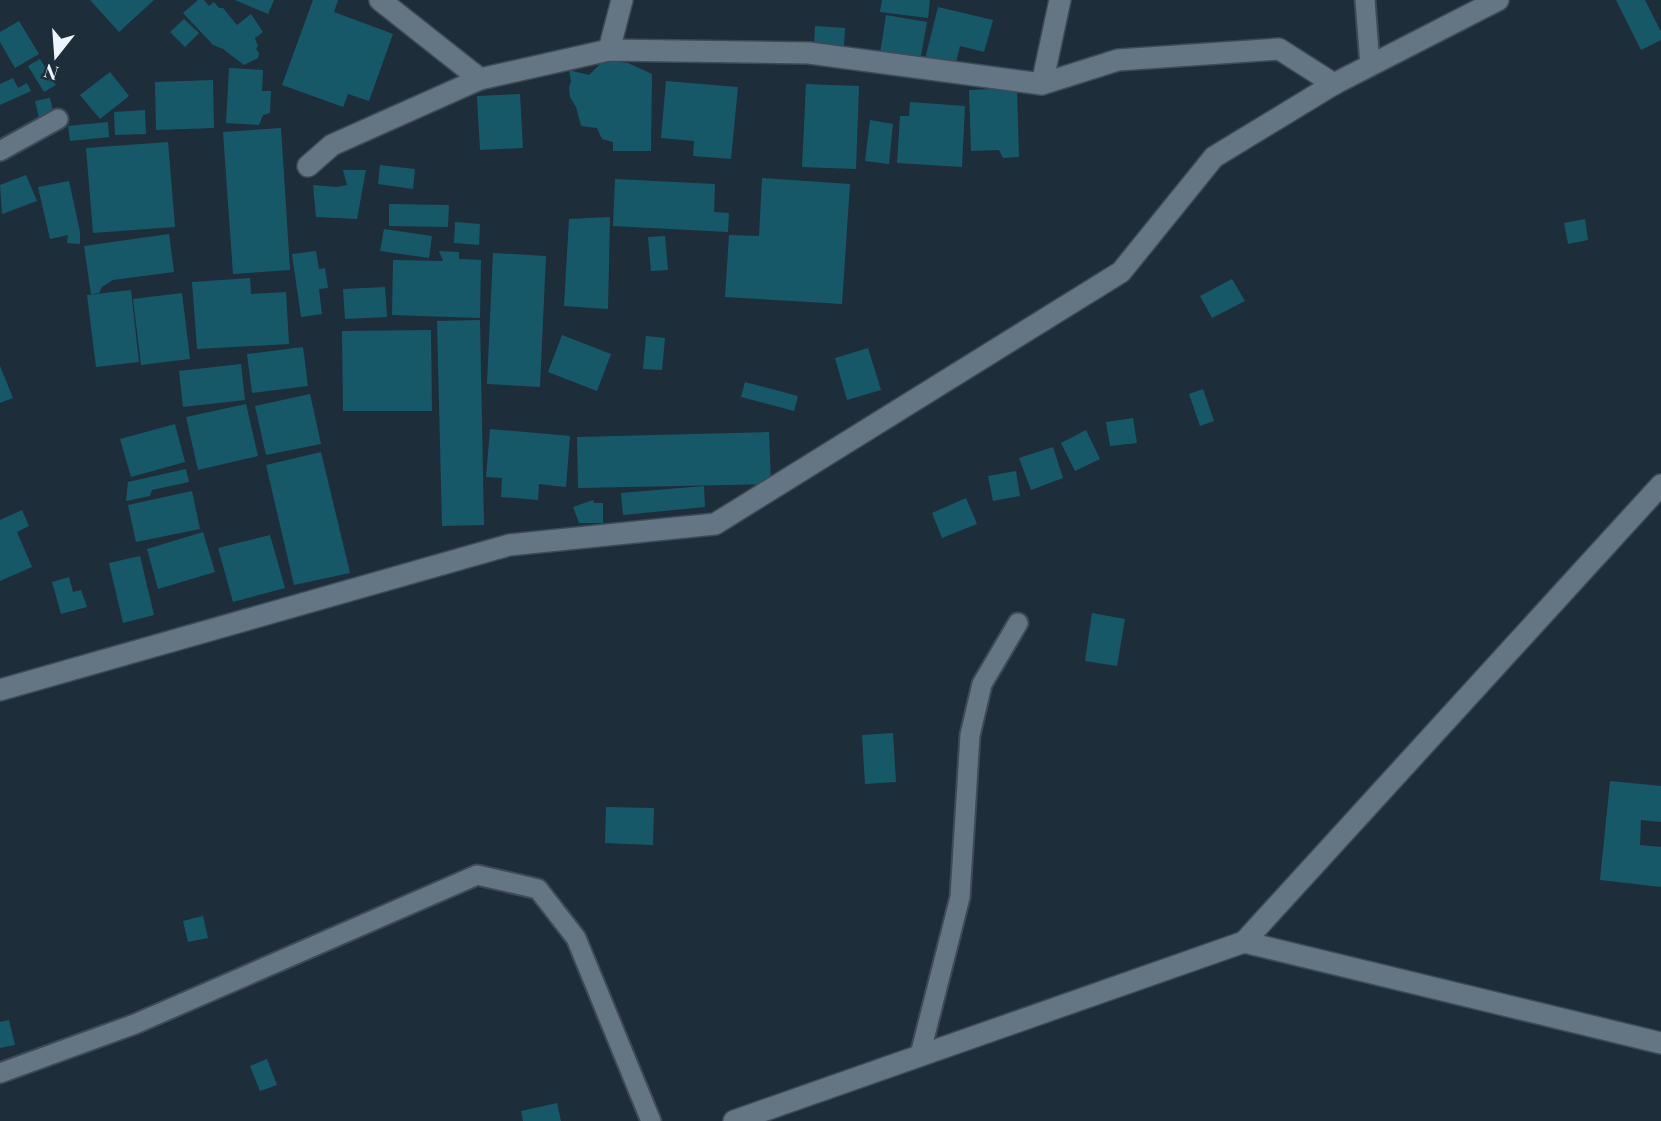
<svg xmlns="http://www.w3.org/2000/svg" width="1661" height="1121" font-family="'Playfair Display',serif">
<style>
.building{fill:#175868}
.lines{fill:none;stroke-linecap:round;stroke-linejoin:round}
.lane-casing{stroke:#3e4b56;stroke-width:23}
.street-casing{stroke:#3e4b56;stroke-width:24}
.lane{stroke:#647584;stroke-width:19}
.street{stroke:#647584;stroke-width:21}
</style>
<rect width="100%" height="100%" fill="#1e2d3a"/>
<g class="building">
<path d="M 90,0 L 154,0 L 119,32 Z"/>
<path d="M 198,0 L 204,0 L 209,6 L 214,2 L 219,8 L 223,8 L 237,25 L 251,14 L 263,32 L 255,38 L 258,46 L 256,49 L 259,53 L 258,58 L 244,65 L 223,49 L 213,45 L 183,13 Z"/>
<path d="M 235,0 L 274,0 L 268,14 Z"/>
<path d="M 313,0 L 338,0 L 334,12 L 393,34 L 369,101 L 348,94 L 343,107 L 282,85 Z"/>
<path d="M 882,0 L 930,0 L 928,18 L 880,12 Z"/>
<path d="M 1616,0 L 1645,0 L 1661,32 L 1661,40 L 1641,50 Z"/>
<path d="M 938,7 L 993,20 L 984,52 L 960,46 L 955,67 L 925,59 Z"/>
<path d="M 886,15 L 927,22 L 920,61 L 880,54 Z"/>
<path d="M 184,19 L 199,33 L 185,47 L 170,32 Z"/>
<path d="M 19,21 L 39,54 L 15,68 L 0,42 L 0,32 Z"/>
<path d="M 815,26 L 845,28 L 844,46 L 814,44 Z"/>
<path d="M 40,59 L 56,85 L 44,92 L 28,66 Z"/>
<path d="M 604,60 L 628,63 L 652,74 L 651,151 L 613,151 L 613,142 L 602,139 L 597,128 L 581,126 L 576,107 L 570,97 L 569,88 L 571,81 L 569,70 L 589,75 Z"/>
<path d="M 229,68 L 263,70 L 262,91 L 271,91 L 270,113 L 263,115 L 259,125 L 226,123 Z"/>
<path d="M 110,72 L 129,96 L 100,119 L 80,95 Z"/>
<path d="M 13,78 L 18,88 L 27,83 L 31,91 L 0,105 L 0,84 Z"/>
<path d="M 213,80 L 214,128 L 156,130 L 155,82 Z"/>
<path d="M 666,81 L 738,87 L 731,159 L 693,156 L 694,141 L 661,138 Z"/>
<path d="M 806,84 L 859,86 L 856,169 L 802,167 Z"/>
<path d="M 1017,88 L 1019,157 L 1003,158 L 999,150 L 971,151 L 969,90 Z"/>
<path d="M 520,94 L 523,148 L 480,150 L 477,96 Z"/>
<path d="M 50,98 L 55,119 L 40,122 L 35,101 Z"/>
<path d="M 910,102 L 965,106 L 962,167 L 897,163 L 900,116 L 909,116 Z"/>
<path d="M 145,110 L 146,134 L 115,135 L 114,112 Z"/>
<path d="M 870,120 L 893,124 L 889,164 L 865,161 Z"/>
<path d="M 108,122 L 109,137 L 70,141 L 68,126 Z"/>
<path d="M 281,128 L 290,270 L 233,274 L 223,132 Z"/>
<path d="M 168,142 L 175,227 L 93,233 L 86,148 Z"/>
<path d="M 380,165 L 415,169 L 413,189 L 378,184 Z"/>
<path d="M 343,170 L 366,170 L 357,219 L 316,217 L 313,185 L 337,187 L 347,185 Z"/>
<path d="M 26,175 L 37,201 L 2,214 L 0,185 Z"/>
<path d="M 762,178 L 850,184 L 842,304 L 725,297 L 729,235 L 759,236 Z"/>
<path d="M 615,179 L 715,184 L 714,212 L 729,213 L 728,232 L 613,226 Z"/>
<path d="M 69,181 L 80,232 L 80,244 L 67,243 L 68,235 L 50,239 L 38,187 Z"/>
<path d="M 389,204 L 449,205 L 448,227 L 389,226 Z"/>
<path d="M 610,217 L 608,309 L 564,306 L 569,219 Z"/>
<path d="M 1585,219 L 1588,240 L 1568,244 L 1564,223 Z"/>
<path d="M 455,222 L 480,224 L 479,245 L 454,243 Z"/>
<path d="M 384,229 L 432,236 L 429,258 L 380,251 Z"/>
<path d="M 169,234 L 174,272 L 113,280 L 102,287 L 99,293 L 91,294 L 84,246 Z"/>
<path d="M 665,236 L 668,270 L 651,271 L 648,237 Z"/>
<path d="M 316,251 L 319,269 L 325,268 L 328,288 L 319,289 L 322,314 L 301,317 L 292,254 Z"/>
<path d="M 439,251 L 459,252 L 459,259 L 481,260 L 480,318 L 392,315 L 393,260 L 443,261 Z"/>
<path d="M 493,253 L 546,256 L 540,387 L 487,384 Z"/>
<path d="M 250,278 L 251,294 L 286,292 L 289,344 L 197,349 L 192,282 Z"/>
<path d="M 1232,279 L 1245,301 L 1212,318 L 1200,296 Z"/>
<path d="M 385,287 L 387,317 L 345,319 L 343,289 Z"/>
<path d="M 131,290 L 139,362 L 96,367 L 87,295 Z"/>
<path d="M 182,293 L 190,359 L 141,365 L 133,299 Z"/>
<path d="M 480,320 L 484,525 L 442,526 L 437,321 Z"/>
<path d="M 431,330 L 432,411 L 343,411 L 342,331 Z"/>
<path d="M 562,335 L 611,354 L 597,391 L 548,372 Z"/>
<path d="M 646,336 L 665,338 L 662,370 L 643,369 Z"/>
<path d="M 303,347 L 308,386 L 252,393 L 247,354 Z"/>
<path d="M 868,348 L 881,390 L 847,400 L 835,358 Z"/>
<path d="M 241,364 L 245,400 L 183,407 L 179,371 Z"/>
<path d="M 0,366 L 13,398 L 0,403 Z"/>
<path d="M 745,382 L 798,396 L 794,411 L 741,397 Z"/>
<path d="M 1203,389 L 1214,421 L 1200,426 L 1189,394 Z"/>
<path d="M 310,394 L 321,444 L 266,455 L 255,406 Z"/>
<path d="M 246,404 L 258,456 L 198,470 L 186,417 Z"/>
<path d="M 1133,418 L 1137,443 L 1110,446 L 1106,422 Z"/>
<path d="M 175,424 L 185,462 L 131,477 L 120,439 Z"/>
<path d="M 490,429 L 570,436 L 566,487 L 539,484 L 538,500 L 501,497 L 502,478 L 486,477 Z"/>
<path d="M 1086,430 L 1100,459 L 1075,471 L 1061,443 Z"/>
<path d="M 769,432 L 771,484 L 578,488 L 577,437 Z"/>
<path d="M 1053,447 L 1063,478 L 1031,490 L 1019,458 Z"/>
<path d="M 321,452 L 350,573 L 294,585 L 266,465 Z"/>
<path d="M 186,469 L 189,482 L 152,490 L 150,496 L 126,501 L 128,482 Z"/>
<path d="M 1016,471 L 1020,496 L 993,501 L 988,476 Z"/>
<path d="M 704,486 L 705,507 L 623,515 L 621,493 Z"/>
<path d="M 192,491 L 200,529 L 136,542 L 128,505 Z"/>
<path d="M 966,498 L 977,524 L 942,538 L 932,513 Z"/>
<path d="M 593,500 L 594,503 L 603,503 L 603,523 L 579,523 L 573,507 Z"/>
<path d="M 22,510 L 29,526 L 17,532 L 32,567 L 0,581 L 0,520 Z"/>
<path d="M 203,532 L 215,572 L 158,589 L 147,549 Z"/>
<path d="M 270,535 L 285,588 L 233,602 L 218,548 Z"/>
<path d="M 140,556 L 154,615 L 123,623 L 109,563 Z"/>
<path d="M 69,577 L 73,592 L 81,590 L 87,607 L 61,614 L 52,582 Z"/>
<path d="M 1092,613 L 1125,619 L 1117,666 L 1085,661 Z"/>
<path d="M 893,733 L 896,782 L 865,784 L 862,735 Z"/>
<path d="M 1610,781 L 1661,786 L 1661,822 L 1641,820 L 1640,845 L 1661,847 L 1661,887 L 1600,880 Z"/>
<path d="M 606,807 L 654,808 L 653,845 L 605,843 Z"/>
<path d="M 203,916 L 208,938 L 188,942 L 183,921 Z"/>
<path d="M 9,1020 L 15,1045 L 0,1048 L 0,1022 Z"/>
<path d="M 267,1059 L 277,1085 L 260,1091 L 250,1066 Z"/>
<path d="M 557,1103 L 561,1121 L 523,1121 L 521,1111 Z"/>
</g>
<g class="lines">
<g class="lane-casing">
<g id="lane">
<path d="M 1365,0 L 1370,65"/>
<path d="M 0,151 L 58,119"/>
<path d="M 920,1055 L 960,897 L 970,735 L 982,684 L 1018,623"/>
<path d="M 0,1073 L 135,1024 L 477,875 L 538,889 L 576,938 L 651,1121"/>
</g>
</g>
<g class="street-casing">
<g id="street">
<path d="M 380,0 L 480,79 L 609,50 L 809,53 L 1042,84 L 1118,60 L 1279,49 L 1334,84"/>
<path d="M 609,50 L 622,0"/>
<path d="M 1042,84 L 1060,0"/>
<path d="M 308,166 L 332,145 L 480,79"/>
<path d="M 0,690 L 509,545 L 715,524 L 1121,272 L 1214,157 L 1334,84 L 1498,0"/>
<path d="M 1244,942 L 1661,1043"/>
<path d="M 734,1121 L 1244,942 L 1661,485"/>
</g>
</g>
<use href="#lane" class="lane"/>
<use href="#street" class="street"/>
</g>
<g transform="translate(56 56) rotate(197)" stroke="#1e2d3a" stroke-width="5" paint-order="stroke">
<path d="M0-5L12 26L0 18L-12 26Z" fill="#edf6ff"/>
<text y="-10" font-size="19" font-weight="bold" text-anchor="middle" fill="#edf6ff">N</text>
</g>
</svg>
